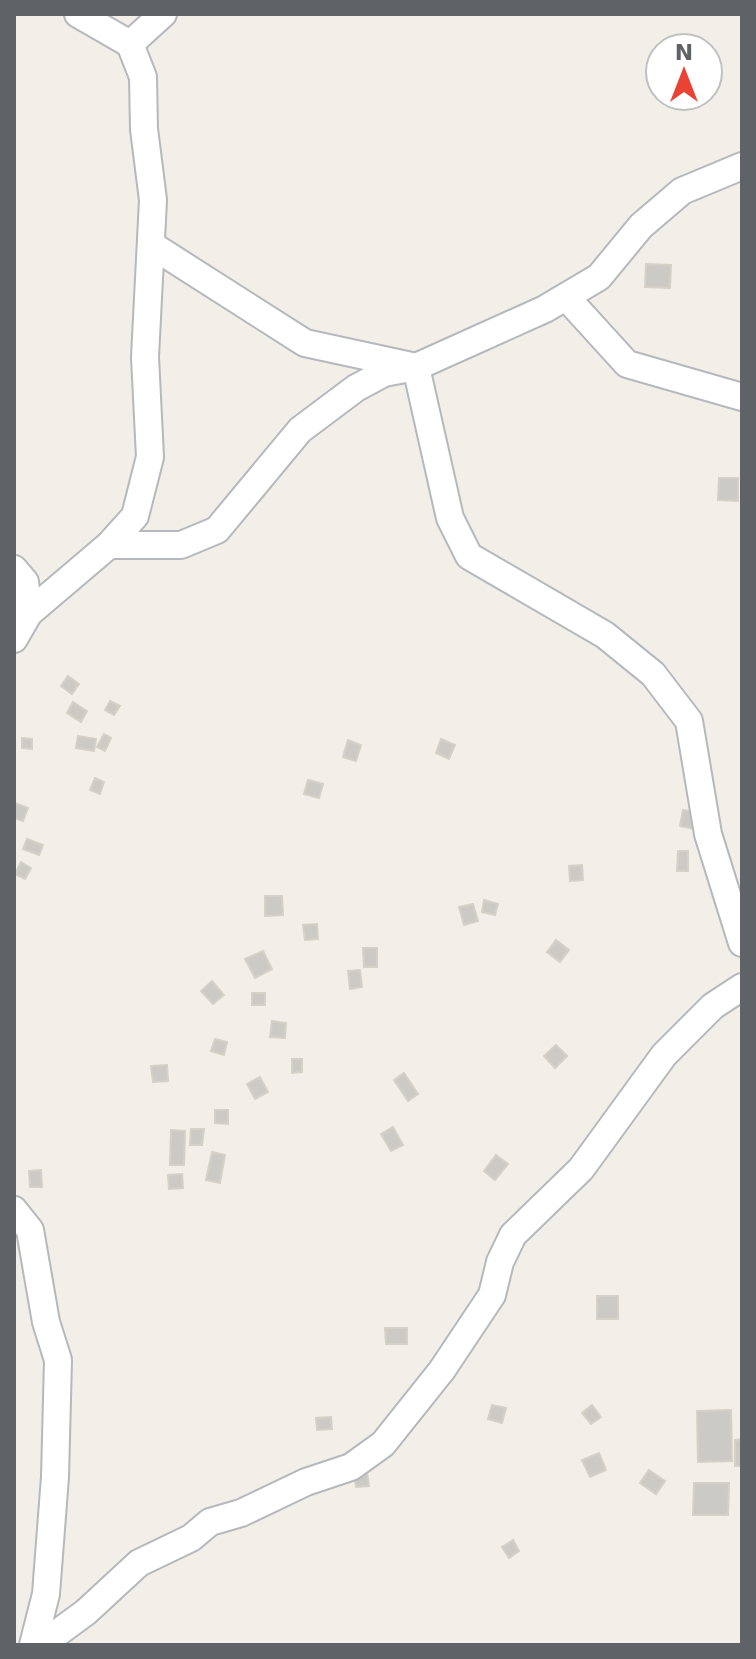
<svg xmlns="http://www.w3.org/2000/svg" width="756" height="1659" font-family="'DejaVu Sans',sans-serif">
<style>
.building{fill:#cccac5;stroke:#d6d1c6;stroke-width:2}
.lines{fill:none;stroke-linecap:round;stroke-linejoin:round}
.minor-casing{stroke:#b5b8bc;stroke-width:30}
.minor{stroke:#fff;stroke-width:26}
</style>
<rect width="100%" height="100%" fill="#f1efe8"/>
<g class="building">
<path d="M 646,264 L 671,265 L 670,288 L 645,287 Z"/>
<path d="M 719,478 L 738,478 L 738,501 L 718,500 Z"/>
<path d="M 68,676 L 79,684 L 72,694 L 61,686 Z"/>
<path d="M 110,701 L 120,706 L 114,715 L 105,710 Z"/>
<path d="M 73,702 L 87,711 L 81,722 L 67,713 Z"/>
<path d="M 104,734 L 111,738 L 105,751 L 97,747 Z"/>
<path d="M 78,736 L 96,739 L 94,751 L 76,748 Z"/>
<path d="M 22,738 L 32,739 L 32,749 L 22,748 Z"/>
<path d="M 441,739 L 455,745 L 449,759 L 436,753 Z"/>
<path d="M 348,740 L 361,745 L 356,761 L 343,757 Z"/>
<path d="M 95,778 L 104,782 L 100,794 L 90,790 Z"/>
<path d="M 308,780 L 323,784 L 319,798 L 304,794 Z"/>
<path d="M 15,803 L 28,808 L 23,821 L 14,818 Z"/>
<path d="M 683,810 L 697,812 L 694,829 L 680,826 Z"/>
<path d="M 27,839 L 43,845 L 39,855 L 23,849 Z"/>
<path d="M 678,851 L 688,851 L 688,871 L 677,871 Z"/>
<path d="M 21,862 L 31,868 L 25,879 L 15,874 Z"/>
<path d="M 582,865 L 583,880 L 570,881 L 569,866 Z"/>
<path d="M 265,896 L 282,896 L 283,915 L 265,916 Z"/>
<path d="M 484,900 L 498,904 L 495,915 L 482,912 Z"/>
<path d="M 473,904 L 478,921 L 464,925 L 459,907 Z"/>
<path d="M 317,924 L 318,939 L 305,940 L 303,925 Z"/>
<path d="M 556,940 L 569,950 L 560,962 L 547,952 Z"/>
<path d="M 363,948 L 377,948 L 377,967 L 364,967 Z"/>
<path d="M 263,951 L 272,969 L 255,978 L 245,959 Z"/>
<path d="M 360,970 L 362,987 L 350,989 L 348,971 Z"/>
<path d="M 212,981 L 224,995 L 213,1004 L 201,991 Z"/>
<rect x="252" y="993" width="13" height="12"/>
<path d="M 272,1021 L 286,1023 L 285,1038 L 270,1037 Z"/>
<path d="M 215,1039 L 227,1042 L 224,1055 L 211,1051 Z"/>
<path d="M 556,1045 L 567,1056 L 555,1068 L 544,1056 Z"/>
<path d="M 292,1059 L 302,1059 L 302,1072 L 292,1073 Z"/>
<path d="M 167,1065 L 168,1081 L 153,1082 L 151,1066 Z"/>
<path d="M 404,1073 L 418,1094 L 408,1101 L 394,1080 Z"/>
<path d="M 260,1077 L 268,1092 L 255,1099 L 247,1084 Z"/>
<path d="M 215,1110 L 228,1110 L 228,1124 L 215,1123 Z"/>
<path d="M 393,1127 L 403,1145 L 391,1151 L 381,1134 Z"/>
<path d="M 191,1129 L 204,1129 L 202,1145 L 190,1145 Z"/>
<path d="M 171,1130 L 185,1131 L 184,1165 L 170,1165 Z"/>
<path d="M 212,1152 L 225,1155 L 220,1183 L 206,1180 Z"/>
<path d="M 496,1155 L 508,1164 L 495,1180 L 484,1171 Z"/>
<path d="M 41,1170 L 42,1187 L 30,1187 L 29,1171 Z"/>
<path d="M 182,1174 L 183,1188 L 169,1189 L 168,1175 Z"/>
<rect x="597" y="1296" width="21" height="23"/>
<path d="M 385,1328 L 407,1328 L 407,1344 L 386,1344 Z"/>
<path d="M 492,1405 L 506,1408 L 502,1423 L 488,1419 Z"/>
<path d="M 592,1405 L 601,1417 L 591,1424 L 582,1413 Z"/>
<path d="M 731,1410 L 732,1461 L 698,1462 L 697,1411 Z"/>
<path d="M 331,1417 L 332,1429 L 317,1430 L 316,1418 Z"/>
<path d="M 742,1439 L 742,1466 L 735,1466 L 735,1440 Z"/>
<path d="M 599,1453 L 606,1470 L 590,1477 L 582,1460 Z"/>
<path d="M 649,1470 L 665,1481 L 656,1494 L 640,1483 Z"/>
<path d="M 367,1472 L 369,1486 L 356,1487 L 354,1474 Z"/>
<path d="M 694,1483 L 729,1483 L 728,1515 L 693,1515 Z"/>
<path d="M 513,1540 L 519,1551 L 509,1558 L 502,1547 Z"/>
</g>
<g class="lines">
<g class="minor-casing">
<g id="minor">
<path d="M 130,44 L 163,14"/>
<path d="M 153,246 L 305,343 L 416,367 L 450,518 L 469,556 L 605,635 L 653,674 L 689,721 L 708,834 L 742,943"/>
<path d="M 566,297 L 627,364 L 742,397"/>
<path d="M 109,545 L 181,545 L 217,530 L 300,430 L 356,388 L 384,373 L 416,367 L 545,309 L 599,277 L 641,226 L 682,191 L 742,166"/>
<path d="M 14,569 L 25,582 L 29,613"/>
<path d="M 14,639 L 29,613 L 109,545 L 135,516 L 150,457 L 145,357 L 153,200 L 144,129 L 143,77 L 130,44 L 78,14"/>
<path d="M 14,1210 L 30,1230 L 46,1322 L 58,1360 L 55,1477 L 46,1594 L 33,1645"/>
<path d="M 41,1645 L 86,1612 L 139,1563 L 191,1538 L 210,1522 L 241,1513 L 306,1482 L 351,1467 L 383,1444 L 442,1370 L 492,1295 L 500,1262 L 513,1235 L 581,1169 L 664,1055 L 713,1006 L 742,987"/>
</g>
</g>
<use href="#minor" class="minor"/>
</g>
<rect width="756" height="1659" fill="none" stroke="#5f6368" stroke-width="32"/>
<g transform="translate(684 72)"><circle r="38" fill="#ffffff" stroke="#bfc1c3" stroke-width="2"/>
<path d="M0-6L14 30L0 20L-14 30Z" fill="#ea4335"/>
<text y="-12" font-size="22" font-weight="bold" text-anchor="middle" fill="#5f6368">N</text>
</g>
</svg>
